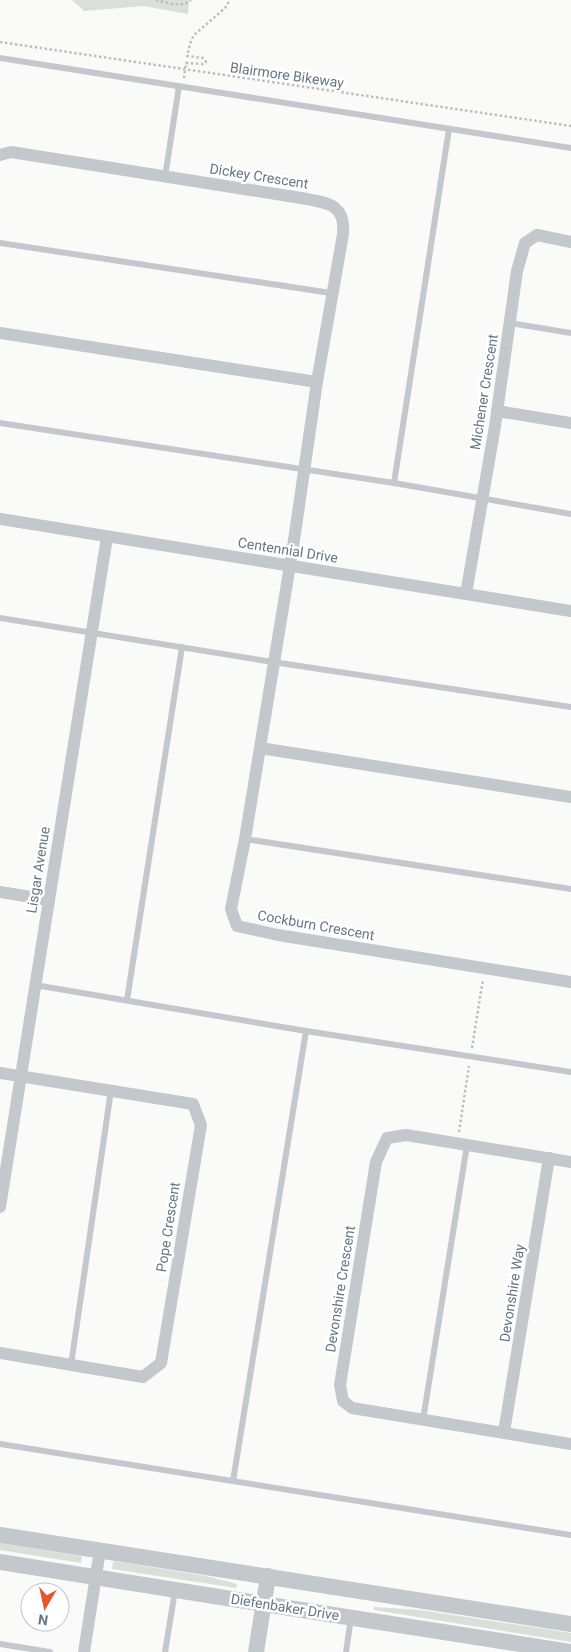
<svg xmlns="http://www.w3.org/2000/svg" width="571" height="1652" font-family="Roboto,sans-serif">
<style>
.green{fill:#dadfd7}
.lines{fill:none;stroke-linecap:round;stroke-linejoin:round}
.path{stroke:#bbbfc2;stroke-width:2.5;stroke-dasharray:2.5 2.5;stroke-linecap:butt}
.service{stroke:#c3c8cc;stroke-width:6}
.minor{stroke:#c3c8cc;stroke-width:12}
.tertiary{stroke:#c3c8cc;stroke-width:16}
.labels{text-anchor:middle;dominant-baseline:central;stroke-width:5;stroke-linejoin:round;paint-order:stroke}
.street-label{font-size:14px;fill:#657683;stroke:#fff}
</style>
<rect width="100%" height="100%" fill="#fafaf8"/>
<g class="green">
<path d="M 72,0 L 189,0 L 188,14 L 143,6 L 84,11 Z"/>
<path d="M 0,1543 L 82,1556 L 81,1563 L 0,1550 Z"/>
<path d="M 113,1561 L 206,1576 L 237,1584 L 236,1588 L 112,1569 Z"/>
<path d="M 374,1607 L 421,1610 L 571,1633 L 571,1642 L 374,1610 Z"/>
</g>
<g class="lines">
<g class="path">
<path d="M 156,0 C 167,3 182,8 191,0"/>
<path d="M 0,42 L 571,126"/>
<path d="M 184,78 L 186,63 L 203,64 L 206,62 L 203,58 L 187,56 L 191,41 L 194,35 L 225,8 L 230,0"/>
<path d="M 472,1048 L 483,979"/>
<path d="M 459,1132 L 469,1066"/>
</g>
<g class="service">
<path d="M 0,58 L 571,148"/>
<path d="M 165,177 L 179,86"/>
<path d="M 0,243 L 331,293"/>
<path d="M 510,323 L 571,333"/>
<path d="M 0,423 L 394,483 L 571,514"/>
<path d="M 394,483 L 449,129"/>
<path d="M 0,618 L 273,662 L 571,707"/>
<path d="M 245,839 L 571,889"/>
<path d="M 35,985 L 306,1031 L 571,1072"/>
<path d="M 127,1000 L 182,647"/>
<path d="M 71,1365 L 111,1090"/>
<path d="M 423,1420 L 467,1145"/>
<path d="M 0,1444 L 571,1535"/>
<path d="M 233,1481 L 306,1031"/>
<path d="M 0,1644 L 50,1652"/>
<path d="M 165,1652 L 175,1591"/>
<path d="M 346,1652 L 351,1618"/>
</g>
<g class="minor">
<path d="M 0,155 L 11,152 L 301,198 C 326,203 346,203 343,234 L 317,382 L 293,547 L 245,839 L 231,909 L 237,926 L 278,935 L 571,982"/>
<path d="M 0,333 L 317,382"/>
<path d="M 497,411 L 571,423"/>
<path d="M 0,519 L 571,611"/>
<path d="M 466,594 L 495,426 L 517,271 L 525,243 L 537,235 L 571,242"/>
<path d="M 260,748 L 571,797"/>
<path d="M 0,892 L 49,900"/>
<path d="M 0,1073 L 193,1104 L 201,1125 L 161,1363 L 143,1377 L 0,1353"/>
<path d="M 571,1162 L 406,1135 L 387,1138 L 376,1162 L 340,1385 L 343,1401 L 352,1408 L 571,1444"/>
<path d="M 0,1207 L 107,537"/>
<path d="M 504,1432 L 549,1158"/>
<path d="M 84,1652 L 100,1550"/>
</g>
<g class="tertiary">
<path d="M 0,1535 L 571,1624"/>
<path d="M 0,1562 C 190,1593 381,1622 571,1652"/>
<path d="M 256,1652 L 268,1576"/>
</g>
</g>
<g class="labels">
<g class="street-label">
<text transform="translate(287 75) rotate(8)">Blairmore Bikeway</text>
<text transform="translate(259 176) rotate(9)">Dickey Crescent</text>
<text transform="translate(484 392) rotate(-81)">Michener Crescent</text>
<text transform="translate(288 550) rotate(9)">Centennial Drive</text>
<text transform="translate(38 870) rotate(-81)">Lisgar Avenue</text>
<text transform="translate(316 925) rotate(10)">Cockburn Crescent</text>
<text transform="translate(168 1227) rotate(-81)">Pope Crescent</text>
<text transform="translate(340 1289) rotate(-81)">Devonshire Crescent</text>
<text transform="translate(512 1293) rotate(-81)">Devonshire Way</text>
<text transform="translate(285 1607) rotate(9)">Diefenbaker Drive</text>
</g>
</g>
<g transform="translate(45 1607) rotate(189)"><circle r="24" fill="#ffffff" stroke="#c1c8cd"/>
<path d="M0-4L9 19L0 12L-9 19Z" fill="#e4572e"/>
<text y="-8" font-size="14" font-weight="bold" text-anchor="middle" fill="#657683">N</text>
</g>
</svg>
